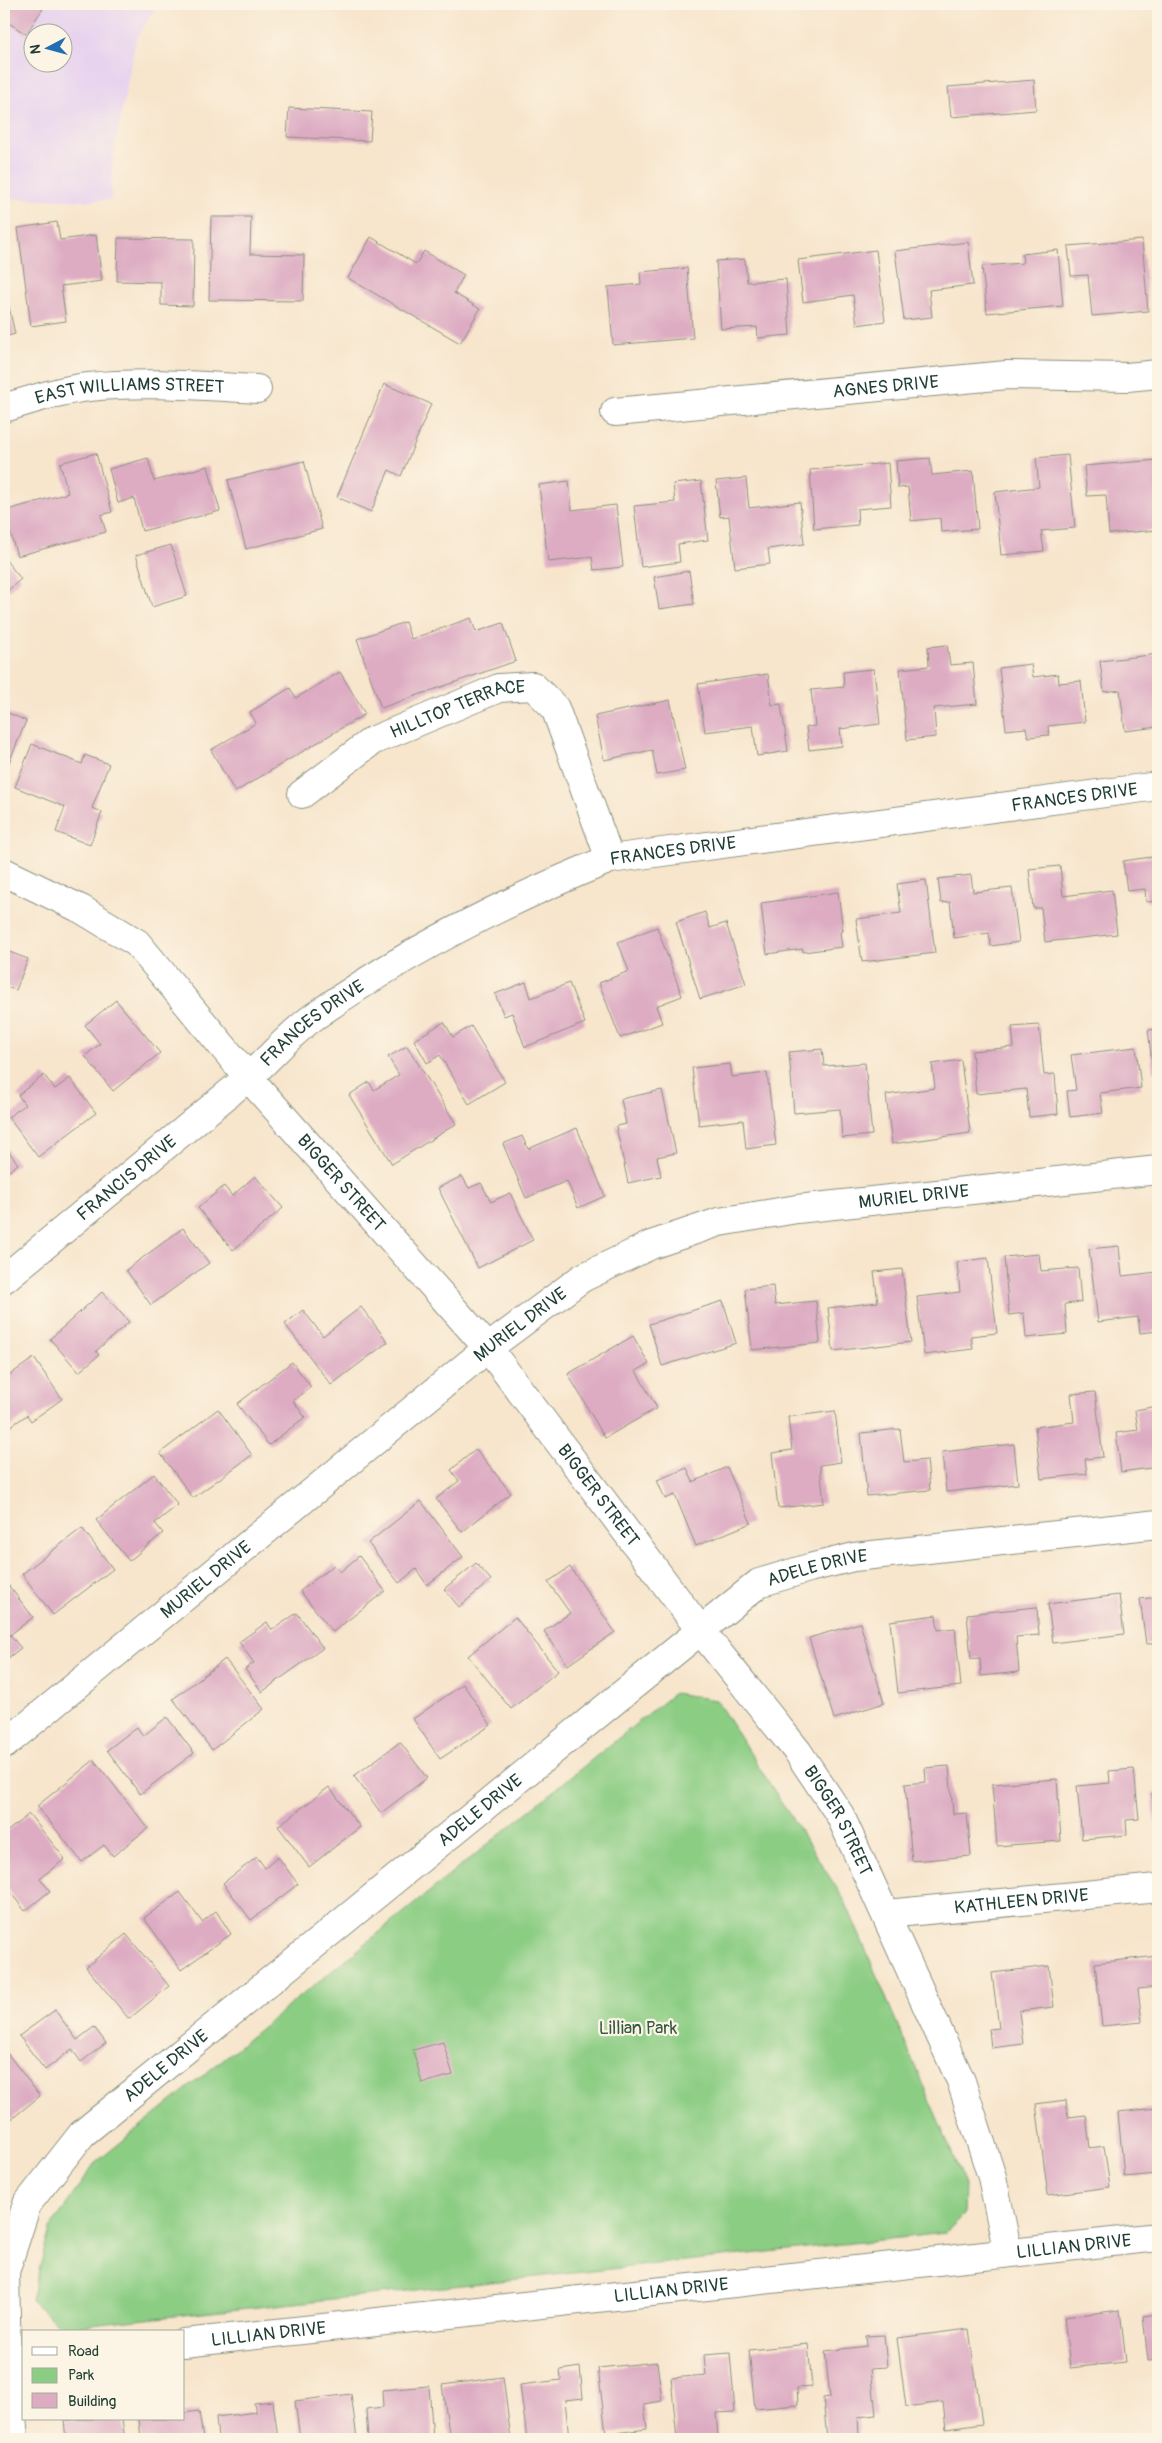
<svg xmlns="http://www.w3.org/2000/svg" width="1162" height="2443" font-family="Pangolin,sans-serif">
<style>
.built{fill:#e7d2ef;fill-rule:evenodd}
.green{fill:#8ccd84;stroke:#56855c}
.building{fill:#ddacc3}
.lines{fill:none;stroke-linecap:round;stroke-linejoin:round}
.minor-casing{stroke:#8b9180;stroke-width:30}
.minor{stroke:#fff;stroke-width:28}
.labels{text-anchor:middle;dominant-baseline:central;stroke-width:4.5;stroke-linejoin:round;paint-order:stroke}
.street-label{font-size:18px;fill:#1f3d34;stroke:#fcf5e5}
.park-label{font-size:18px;fill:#355a44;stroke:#fcf5e5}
</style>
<rect width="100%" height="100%" fill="#fcf5e5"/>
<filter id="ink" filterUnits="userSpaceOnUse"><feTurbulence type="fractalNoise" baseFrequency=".02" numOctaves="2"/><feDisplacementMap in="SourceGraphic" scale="10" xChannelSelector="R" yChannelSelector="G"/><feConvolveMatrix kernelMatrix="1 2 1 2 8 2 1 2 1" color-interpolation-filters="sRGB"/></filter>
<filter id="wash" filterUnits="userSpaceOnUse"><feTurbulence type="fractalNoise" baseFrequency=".0096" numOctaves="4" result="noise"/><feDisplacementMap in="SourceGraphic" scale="20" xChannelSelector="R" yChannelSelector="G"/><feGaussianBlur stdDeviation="1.12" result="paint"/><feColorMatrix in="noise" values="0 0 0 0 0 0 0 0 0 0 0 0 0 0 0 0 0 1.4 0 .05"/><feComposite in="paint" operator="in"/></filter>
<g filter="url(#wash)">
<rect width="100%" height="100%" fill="#f7e5cc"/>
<path class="built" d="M 4,4 L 158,4 L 136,39 L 113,156 L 111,199 L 91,201 L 4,198 ZM 32,32 L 62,32 L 62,62 L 32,62 Z"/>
<path class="green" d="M 674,1693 L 716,1700 L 845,1901 L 965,2184 L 964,2215 L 945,2233 L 63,2328 L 31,2300 L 50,2229 L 94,2164 Z"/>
<g id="blocks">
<g class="building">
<path d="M 4,4 L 46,4 L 26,34 L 4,20 Z"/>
<path d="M 1034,80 L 1036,110 L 951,117 L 948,87 Z"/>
<path d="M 289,108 L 372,112 L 370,141 L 287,137 Z"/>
<path d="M 211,217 L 251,217 L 250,254 L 304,255 L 303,301 L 209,300 Z"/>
<path d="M 57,222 L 60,240 L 96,235 L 102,281 L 61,286 L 66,321 L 31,326 L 18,228 Z"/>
<path d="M 371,237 L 416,264 L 424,251 L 464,275 L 454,293 L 480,309 L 460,343 L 348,278 Z"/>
<path d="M 118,238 L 194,239 L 193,306 L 161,305 L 161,282 L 117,281 Z"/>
<path d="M 1142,240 L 1148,311 L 1092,316 L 1088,275 L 1071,276 L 1068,246 Z"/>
<path d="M 968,242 L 973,285 L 929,290 L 932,317 L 904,320 L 895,251 Z"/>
<path d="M 876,250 L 885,321 L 857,325 L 853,295 L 803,302 L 798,260 Z"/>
<path d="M 1058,250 L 1063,306 L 987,313 L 982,266 L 1023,263 L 1022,254 Z"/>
<path d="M 745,259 L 747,282 L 786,279 L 790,335 L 758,338 L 757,327 L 721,329 L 716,261 Z"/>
<path d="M 687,268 L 693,338 L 613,345 L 608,287 L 641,284 L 640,272 Z"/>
<path d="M 4,285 L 15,334 L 4,337 Z"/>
<path d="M 384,384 L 431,404 L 401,476 L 389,470 L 371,512 L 337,497 Z"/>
<path d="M 96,453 L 112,512 L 101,515 L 106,532 L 17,556 L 4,511 L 68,493 L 60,463 Z"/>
<path d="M 1068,455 L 1075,528 L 1041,531 L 1044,551 L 1001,555 L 995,492 L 1039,487 L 1036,458 Z"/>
<path d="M 148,458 L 154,481 L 208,466 L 220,511 L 142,531 L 134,498 L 118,503 L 109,469 Z"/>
<path d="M 930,458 L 932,475 L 973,471 L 978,529 L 941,532 L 940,518 L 911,521 L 908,487 L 898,488 L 896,461 Z"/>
<path d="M 1158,460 L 1158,530 L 1109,534 L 1106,495 L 1087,496 L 1084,466 Z"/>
<path d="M 304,461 L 322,529 L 246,549 L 228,480 Z"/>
<path d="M 888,463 L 891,506 L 857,509 L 858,525 L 814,529 L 810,470 Z"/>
<path d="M 746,478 L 749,508 L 800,502 L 804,544 L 768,549 L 770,564 L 735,568 L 729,516 L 720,517 L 716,481 Z"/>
<path d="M 569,481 L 572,510 L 616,505 L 623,567 L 594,570 L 592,557 L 548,562 L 539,485 Z"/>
<path d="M 701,481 L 708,540 L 678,544 L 680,562 L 641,567 L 634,506 L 675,502 L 673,484 Z"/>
<path d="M 171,545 L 187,596 L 152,607 L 136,555 Z"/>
<path d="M 4,558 L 21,579 L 4,594 Z"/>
<path d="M 689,571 L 694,604 L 659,609 L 654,577 Z"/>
<path d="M 471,618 L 476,632 L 503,623 L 516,661 L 381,708 L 357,639 L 405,622 L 411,639 Z"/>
<path d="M 947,645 L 950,665 L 973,663 L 977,704 L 934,708 L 936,737 L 907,740 L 900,669 L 929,666 L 928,647 Z"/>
<path d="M 1158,654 L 1158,727 L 1125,731 L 1120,690 L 1104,692 L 1100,661 Z"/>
<path d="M 1031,664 L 1033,677 L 1058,674 L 1059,683 L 1081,681 L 1085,722 L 1048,726 L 1049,735 L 1028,737 L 1026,728 L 1006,730 L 999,668 Z"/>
<path d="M 874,669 L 880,724 L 840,729 L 842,746 L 809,750 L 806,727 L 815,726 L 811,690 L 844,687 L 843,672 Z"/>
<path d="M 340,672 L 365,714 L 235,792 L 211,750 L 256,723 L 250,712 L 290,688 L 296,698 Z"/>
<path d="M 768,674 L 772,705 L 781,704 L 788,751 L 757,756 L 753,726 L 705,732 L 698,684 Z"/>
<path d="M 670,700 L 685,770 L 657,775 L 652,750 L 604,760 L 595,716 Z"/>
<path d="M 4,711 L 26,721 L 4,775 Z"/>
<path d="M 32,744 L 82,764 L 85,755 L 109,764 L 92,808 L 102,812 L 90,845 L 56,832 L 65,807 L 15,787 Z"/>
<path d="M 1158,856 L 1158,901 L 1146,902 L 1145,889 L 1127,891 L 1123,861 Z"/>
<path d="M 1060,866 L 1063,896 L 1112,890 L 1117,934 L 1045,942 L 1041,908 L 1033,908 L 1029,869 Z"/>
<path d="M 971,875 L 973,892 L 1012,888 L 1019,942 L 991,946 L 989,933 L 954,938 L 950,902 L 941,903 L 938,879 Z"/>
<path d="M 926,880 L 935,953 L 862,962 L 856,919 L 901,913 L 897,884 Z"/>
<path d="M 838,892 L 843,931 L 840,932 L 842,947 L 803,952 L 803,949 L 767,954 L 761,903 Z"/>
<path d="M 705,912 L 710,928 L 726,923 L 746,984 L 700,999 L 676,922 Z"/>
<path d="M 657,927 L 682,996 L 656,1006 L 662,1023 L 620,1038 L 599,983 L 629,971 L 618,942 Z"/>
<path d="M 4,950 L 28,959 L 16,990 L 6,987 L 4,992 Z"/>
<path d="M 526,982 L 531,998 L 569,983 L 585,1023 L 525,1047 L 512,1013 L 504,1016 L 495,994 Z"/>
<path d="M 116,1000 L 160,1053 L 113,1091 L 85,1056 L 100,1044 L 85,1025 Z"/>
<path d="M 444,1022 L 453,1037 L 471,1026 L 505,1082 L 469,1104 L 440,1055 L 427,1063 L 414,1040 Z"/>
<path d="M 1039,1025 L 1044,1075 L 1055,1074 L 1058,1114 L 1029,1117 L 1026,1089 L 976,1094 L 972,1051 L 1014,1047 L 1012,1027 Z"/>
<path d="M 1158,1029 L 1158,1071 L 1153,1071 L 1148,1030 Z"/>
<path d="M 407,1046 L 456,1124 L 392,1164 L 349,1095 L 369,1082 L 374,1090 L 399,1075 L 388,1057 Z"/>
<path d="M 1136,1047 L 1141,1088 L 1100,1093 L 1103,1113 L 1070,1117 L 1067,1091 L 1076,1090 L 1071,1055 Z"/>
<path d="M 822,1049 L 824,1066 L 865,1063 L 872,1135 L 842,1138 L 840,1109 L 794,1113 L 789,1052 Z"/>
<path d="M 961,1060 L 970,1133 L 892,1144 L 886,1095 L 935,1088 L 932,1064 Z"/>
<path d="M 730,1064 L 732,1077 L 767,1073 L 776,1145 L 746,1149 L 743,1120 L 699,1125 L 692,1068 Z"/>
<path d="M 44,1075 L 55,1089 L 70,1078 L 96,1113 L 38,1157 L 8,1117 L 25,1105 L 18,1095 Z"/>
<path d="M 662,1090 L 676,1153 L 657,1157 L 661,1176 L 628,1183 L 616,1126 L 626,1124 L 621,1099 Z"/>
<path d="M 577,1128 L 605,1196 L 578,1208 L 567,1181 L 526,1198 L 503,1144 L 522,1136 L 528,1149 Z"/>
<path d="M 4,1145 L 18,1164 L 4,1175 Z"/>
<path d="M 255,1176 L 283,1208 L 233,1250 L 198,1208 L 224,1186 L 232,1196 Z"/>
<path d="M 462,1176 L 469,1188 L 481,1183 L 491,1202 L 510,1193 L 533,1240 L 478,1268 L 438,1188 Z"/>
<path d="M 183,1228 L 209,1263 L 151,1305 L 126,1270 Z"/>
<path d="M 1119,1246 L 1122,1276 L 1158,1272 L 1158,1331 L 1140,1333 L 1138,1317 L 1098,1322 L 1089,1249 Z"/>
<path d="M 1039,1254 L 1041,1271 L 1078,1268 L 1081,1302 L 1065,1304 L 1067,1334 L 1026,1338 L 1024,1313 L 1009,1315 L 1004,1257 Z"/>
<path d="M 988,1258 L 997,1333 L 971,1336 L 973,1349 L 924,1355 L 917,1297 L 960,1292 L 957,1262 Z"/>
<path d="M 902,1269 L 911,1342 L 833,1351 L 828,1308 L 878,1302 L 874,1272 Z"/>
<path d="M 773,1286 L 775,1305 L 816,1301 L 820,1343 L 752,1350 L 745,1289 Z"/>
<path d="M 102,1292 L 129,1322 L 96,1351 L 99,1355 L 79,1372 L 50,1339 Z"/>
<path d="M 723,1301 L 736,1343 L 662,1366 L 649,1324 Z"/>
<path d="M 361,1307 L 388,1342 L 331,1385 L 285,1324 L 303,1310 L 323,1336 Z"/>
<path d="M 633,1336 L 649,1364 L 636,1371 L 657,1408 L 605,1438 L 568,1374 Z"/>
<path d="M 34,1358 L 62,1399 L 31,1421 L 27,1415 L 4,1431 L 4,1370 L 8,1376 Z"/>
<path d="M 292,1362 L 311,1387 L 293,1401 L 305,1417 L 269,1445 L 237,1404 Z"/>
<path d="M 1095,1392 L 1103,1457 L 1085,1459 L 1087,1474 L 1041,1479 L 1035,1427 L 1074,1422 L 1071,1394 Z"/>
<path d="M 1158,1406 L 1158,1467 L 1121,1472 L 1116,1433 L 1138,1430 L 1135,1410 Z"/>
<path d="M 218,1409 L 252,1455 L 193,1498 L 160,1453 Z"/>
<path d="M 835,1411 L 841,1462 L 820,1465 L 824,1503 L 778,1508 L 772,1453 L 792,1450 L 788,1417 Z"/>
<path d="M 900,1429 L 904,1462 L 927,1460 L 930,1490 L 867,1496 L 861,1433 Z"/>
<path d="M 1014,1444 L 1018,1484 L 946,1492 L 942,1452 Z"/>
<path d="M 476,1449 L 511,1493 L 462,1532 L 436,1499 L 459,1481 L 451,1470 Z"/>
<path d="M 727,1467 L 751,1523 L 696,1546 L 675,1495 L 665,1499 L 657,1480 L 687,1468 L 693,1482 Z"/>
<path d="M 154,1474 L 178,1505 L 155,1523 L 163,1533 L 129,1561 L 96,1520 Z"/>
<path d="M 421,1501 L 463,1557 L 427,1585 L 416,1569 L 399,1583 L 368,1543 Z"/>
<path d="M 82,1528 L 113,1569 L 53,1615 L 22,1574 Z"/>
<path d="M 359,1556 L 385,1591 L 333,1632 L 300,1591 L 334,1565 L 340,1572 Z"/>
<path d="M 476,1563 L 491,1580 L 459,1607 L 444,1589 Z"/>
<path d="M 570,1567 L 615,1632 L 568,1665 L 544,1631 L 570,1613 L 548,1582 Z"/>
<path d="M 9,1586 L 33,1617 L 10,1635 L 21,1648 L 4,1661 L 4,1590 Z"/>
<path d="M 1119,1595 L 1124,1634 L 1053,1643 L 1048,1604 Z"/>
<path d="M 1158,1597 L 1158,1643 L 1146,1644 L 1140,1599 Z"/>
<path d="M 1037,1607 L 1039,1635 L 1016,1637 L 1019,1672 L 981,1676 L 980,1658 L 971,1659 L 967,1614 Z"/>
<path d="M 297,1613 L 323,1648 L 262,1692 L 245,1669 L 254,1663 L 239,1642 L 267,1622 L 272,1630 Z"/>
<path d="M 936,1615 L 938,1630 L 955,1628 L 961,1686 L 898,1693 L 890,1621 Z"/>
<path d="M 515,1617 L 558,1671 L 511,1709 L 468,1656 Z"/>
<path d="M 860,1623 L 884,1703 L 834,1719 L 809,1638 Z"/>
<path d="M 225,1659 L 264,1709 L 212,1750 L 173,1699 Z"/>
<path d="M 463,1684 L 491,1725 L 440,1759 L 413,1719 Z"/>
<path d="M 167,1717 L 194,1753 L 140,1794 L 107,1750 L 137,1727 L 143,1736 Z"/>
<path d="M 400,1742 L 427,1778 L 381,1813 L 354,1776 Z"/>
<path d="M 94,1760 L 148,1828 L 113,1856 L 104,1845 L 82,1862 L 37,1806 Z"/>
<path d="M 949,1766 L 953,1814 L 967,1813 L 971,1856 L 912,1861 L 905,1784 L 926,1782 L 925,1768 Z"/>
<path d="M 1134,1769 L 1139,1819 L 1126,1820 L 1127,1835 L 1082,1839 L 1077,1786 L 1110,1783 L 1109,1771 Z"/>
<path d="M 1057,1779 L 1061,1841 L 997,1846 L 992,1784 Z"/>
<path d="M 329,1787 L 360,1827 L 309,1867 L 278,1826 Z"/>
<path d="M 1158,1792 L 1158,1834 L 1156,1834 L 1152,1793 Z"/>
<path d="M 29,1814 L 65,1859 L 40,1878 L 50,1891 L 25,1911 L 4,1884 L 4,1834 Z"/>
<path d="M 257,1857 L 265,1868 L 278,1857 L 298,1884 L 251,1920 L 223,1883 Z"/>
<path d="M 180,1892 L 202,1922 L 216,1911 L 231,1934 L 181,1970 L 144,1918 Z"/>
<path d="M 126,1934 L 169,1986 L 129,2019 L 86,1967 Z"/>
<path d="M 1158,1956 L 1158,1987 L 1138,1989 L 1142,2022 L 1102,2026 L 1095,1963 Z"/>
<path d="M 1049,1966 L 1054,2007 L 1019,2011 L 1023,2044 L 991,2048 L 989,2029 L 999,2028 L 992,1973 Z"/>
<path d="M 55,2010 L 77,2040 L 94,2027 L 106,2043 L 81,2062 L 72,2049 L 45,2070 L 19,2036 Z"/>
<path d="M 443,2042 L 453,2075 L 422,2083 L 413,2050 Z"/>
<path d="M 4,2049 L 40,2096 L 4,2125 Z"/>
<path d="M 1066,2100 L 1068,2117 L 1086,2115 L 1090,2148 L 1104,2146 L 1110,2187 L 1048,2195 L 1036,2104 Z"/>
<path d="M 1158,2108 L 1158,2174 L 1124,2177 L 1118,2112 Z"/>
<path d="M 1120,2310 L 1126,2362 L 1070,2368 L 1064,2317 Z"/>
<path d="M 1158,2314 L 1158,2360 L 1148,2361 L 1143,2316 Z"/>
<path d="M 969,2329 L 982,2424 L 946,2429 L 943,2402 L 906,2407 L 897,2338 Z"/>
<path d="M 884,2335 L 887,2367 L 871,2368 L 876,2415 L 858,2417 L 859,2436 L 827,2439 L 823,2398 L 830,2397 L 825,2351 L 867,2346 L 866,2336 Z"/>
<path d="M 808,2344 L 812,2387 L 797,2388 L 798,2405 L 755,2409 L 749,2350 Z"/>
<path d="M 730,2353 L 735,2412 L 716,2413 L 718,2436 L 677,2439 L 671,2378 L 706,2375 L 704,2355 Z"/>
<path d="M 657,2362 L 662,2401 L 644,2404 L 647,2429 L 606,2434 L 598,2368 Z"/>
<path d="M 580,2367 L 583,2398 L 565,2400 L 569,2439 L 527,2439 L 520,2385 L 561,2380 L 560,2370 Z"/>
<path d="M 503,2377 L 511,2439 L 450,2439 L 442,2385 Z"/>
<path d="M 429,2386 L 433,2439 L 368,2439 L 366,2409 L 383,2407 L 382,2390 Z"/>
<path d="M 351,2394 L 357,2438 L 300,2439 L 295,2401 Z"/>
<path d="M 273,2401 L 278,2439 L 218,2439 L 216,2417 L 256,2412 L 254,2403 Z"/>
<path d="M 199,2411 L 203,2439 L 141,2439 L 139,2419 L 184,2419 L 184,2413 Z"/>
<path d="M 77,2419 L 122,2419 L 125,2439 L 66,2439 L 64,2421 Z"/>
</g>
</g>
</g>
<g filter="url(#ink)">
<use href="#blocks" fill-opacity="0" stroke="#8b9180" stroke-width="1"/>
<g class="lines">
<g class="minor-casing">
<g id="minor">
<path id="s1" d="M 4,408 C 31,400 60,390 89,387 C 144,381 202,386 257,389"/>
<path id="s2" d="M 615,412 L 1007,375 L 1127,377 L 1158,374"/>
<path id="s3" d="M 302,794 L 372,741 L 499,688 L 533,686 L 555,708 L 610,859"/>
<path id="s4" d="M 4,872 L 81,909 L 137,943 L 248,1077 L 488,1348 L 701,1631 L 798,1752 L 840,1815 L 961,2081 L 992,2177 L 1008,2253"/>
<path id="s5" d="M 4,1279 C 84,1213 165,1146 245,1080 C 269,1060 289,1034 315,1016 C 405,952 508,900 610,859 L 1158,786"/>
<path id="s6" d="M 4,1745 L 488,1348 L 582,1278 L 651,1245 L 719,1222 L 797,1209 L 1158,1170"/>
<path id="s7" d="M 886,1914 L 1158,1888"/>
<path id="s8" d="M 184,2343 L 1158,2237"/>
<path id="s9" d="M 14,2439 L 7,2362 L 5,2272 L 27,2204 L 82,2134 L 759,1583 L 809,1568 L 854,1557 L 1158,1524"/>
</g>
</g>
<use href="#minor" class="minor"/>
</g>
</g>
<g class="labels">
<g class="street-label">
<text stroke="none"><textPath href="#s2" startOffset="272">AGNES DRIVE</textPath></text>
<text stroke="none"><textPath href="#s1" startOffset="128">EAST WILLIAMS STREET</textPath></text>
<text stroke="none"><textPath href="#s3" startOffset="180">HILLTOP TERRACE</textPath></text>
<text stroke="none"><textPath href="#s5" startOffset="1211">FRANCES DRIVE</textPath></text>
<text stroke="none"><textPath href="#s5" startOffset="806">FRANCES DRIVE</textPath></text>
<text stroke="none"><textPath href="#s5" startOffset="401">FRANCES DRIVE</textPath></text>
<text stroke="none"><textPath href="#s5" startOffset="159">FRANCIS DRIVE</textPath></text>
<text stroke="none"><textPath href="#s4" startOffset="466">BIGGER STREET</textPath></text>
<text stroke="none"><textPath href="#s6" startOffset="1088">MURIEL DRIVE</textPath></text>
<text stroke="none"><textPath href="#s6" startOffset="666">MURIEL DRIVE</textPath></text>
<text stroke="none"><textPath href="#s4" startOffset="871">BIGGER STREET</textPath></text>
<text stroke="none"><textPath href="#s9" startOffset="1261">ADELE DRIVE</textPath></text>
<text stroke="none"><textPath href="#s6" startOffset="261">MURIEL DRIVE</textPath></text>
<text stroke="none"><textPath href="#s9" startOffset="841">ADELE DRIVE</textPath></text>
<text stroke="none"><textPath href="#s4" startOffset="1276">BIGGER STREET</textPath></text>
<text stroke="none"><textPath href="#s7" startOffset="136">KATHLEEN DRIVE</textPath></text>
<text stroke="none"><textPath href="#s9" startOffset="436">ADELE DRIVE</textPath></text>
<text stroke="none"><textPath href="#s8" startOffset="895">LILLIAN DRIVE</textPath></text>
<text stroke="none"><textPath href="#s8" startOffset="490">LILLIAN DRIVE</textPath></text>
<text stroke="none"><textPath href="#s8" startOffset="85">LILLIAN DRIVE</textPath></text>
</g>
<g class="park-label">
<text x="638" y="2028">Lillian Park</text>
</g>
</g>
<rect width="1162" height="2443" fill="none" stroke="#fcf5e5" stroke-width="20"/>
<rect x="22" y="2330" width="162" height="90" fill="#fcf5e5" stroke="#a4ab9e"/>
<rect x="32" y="2347" width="25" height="8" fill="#ffffff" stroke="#a4ab9e"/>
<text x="68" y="2356" font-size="15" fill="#1f3d34">Road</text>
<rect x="32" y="2368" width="25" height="15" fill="#8ccd84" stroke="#a4ab9e"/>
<text x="68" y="2380" font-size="15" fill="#1f3d34">Park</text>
<rect x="32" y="2393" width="25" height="15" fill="#ddacc3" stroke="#a4ab9e"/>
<text x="68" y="2406" font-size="15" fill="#1f3d34">Building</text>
<g transform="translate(48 48) rotate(264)"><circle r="24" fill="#fcf5e5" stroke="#a4ab9e"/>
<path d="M0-4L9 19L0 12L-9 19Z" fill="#1f6fb2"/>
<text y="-8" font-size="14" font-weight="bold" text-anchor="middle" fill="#1f3d34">N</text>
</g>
</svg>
